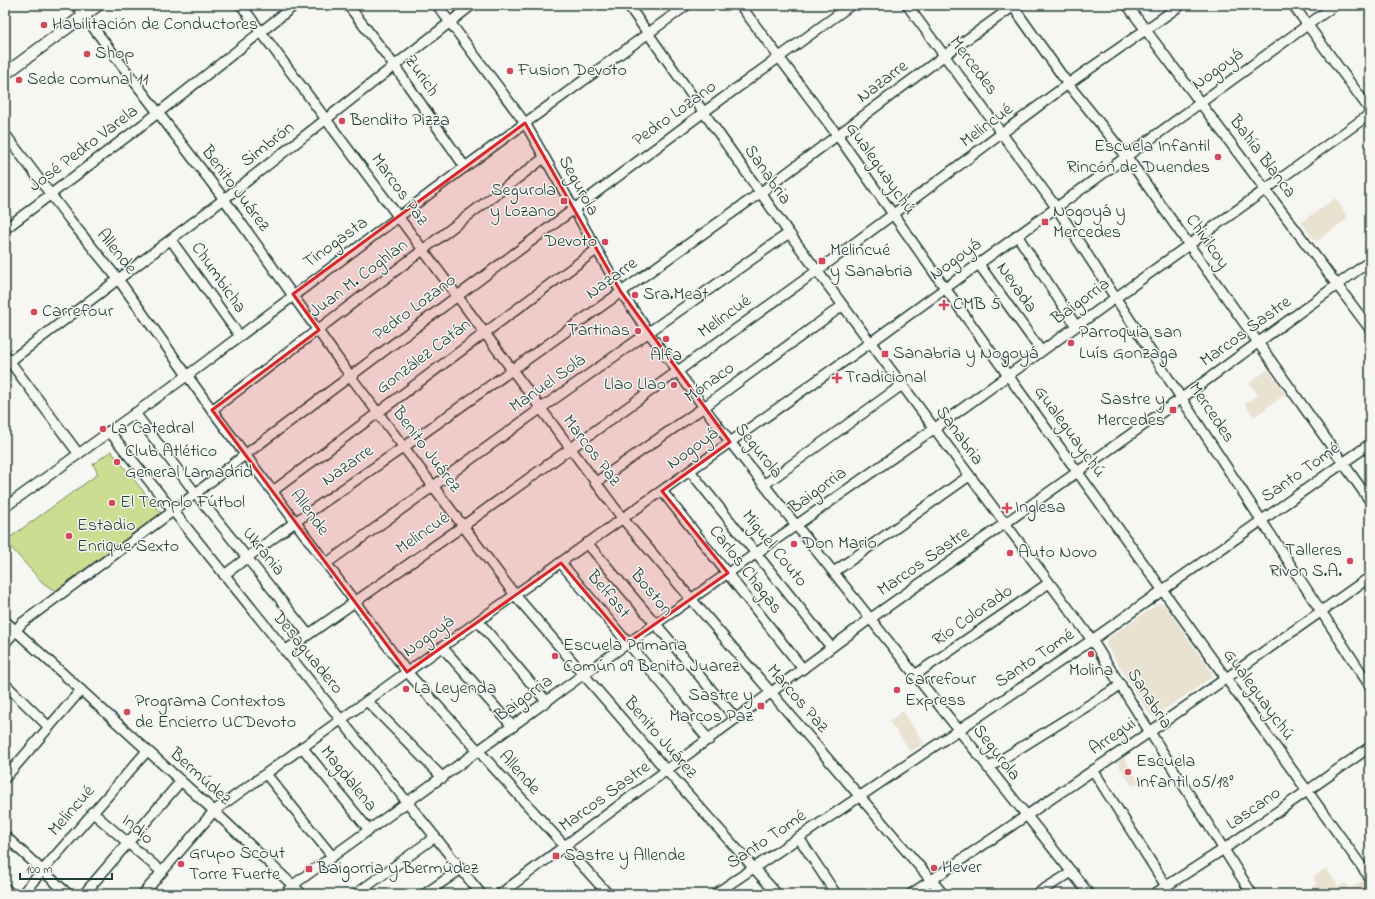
<svg xmlns="http://www.w3.org/2000/svg" width="1375" height="899" font-family="'Indie Flower',sans-serif">
<style>
.built{fill:#eae2d1}
.green{fill:#ccdc90;stroke:#768c62}
.lines{fill:none;stroke-linecap:round;stroke-linejoin:round}
.minor-casing{stroke:#1f3d34;stroke-width:12}
.major-casing{stroke:#1f3d34;stroke-width:14}
.minor{stroke:#f6f6f2;stroke-width:9}
.major{stroke:#f6f6f2;stroke-width:11}
.marked{fill:#d62828;fill-opacity:0.2;stroke:#d62828;stroke-width:3;stroke-linejoin:round}
.poi-dot{fill:#d1495b;stroke:#f6f6f2;stroke-width:1.5}
.labels{text-anchor:middle;dominant-baseline:central;stroke-width:3;stroke-linejoin:round;paint-order:stroke}
.poi-label{font-size:18px;fill:#1f3d34;stroke:#f6f6f2;text-anchor:start}
.street-label{font-size:18px;fill:#1f3d34;stroke:#f6f6f2}
</style>
<rect width="100%" height="100%" fill="#f6f6f2"/>
<filter id="ink" filterUnits="userSpaceOnUse"><feTurbulence type="fractalNoise" baseFrequency=".025" numOctaves="2"/><feDisplacementMap in="SourceGraphic" scale="8" xChannelSelector="R" yChannelSelector="G"/><feConvolveMatrix kernelMatrix="1 2 1 2 8 2 1 2 1" color-interpolation-filters="sRGB"/></filter>
<g filter="url(#ink)">
<g class="built">
<path d="M 1336,198 L 1348,218 L 1316,242 L 1301,222 Z"/>
<path d="M 1268,369 L 1286,394 L 1254,417 L 1245,404 L 1258,395 L 1249,383 Z"/>
<path d="M 1159,603 L 1164,604 L 1212,672 L 1212,677 L 1155,716 L 1150,715 L 1106,645 L 1107,639 Z"/>
<path d="M 903,711 L 924,743 L 911,752 L 889,721 Z"/>
<path d="M 1124,757 L 1139,782 L 1132,786 L 1117,762 Z"/>
<path d="M 1326,868 L 1339,887 L 1345,883 L 1350,889 L 1362,881 L 1366,886 L 1365,891 L 1360,894 L 1306,894 L 1305,892 L 1317,884 L 1313,877 Z"/>
</g>
<path class="green" d="M 111,451 L 161,513 L 55,591 L 43,583 L 5,541 L 98,474 L 93,464 Z"/>
<g class="lines">
<g class="minor-casing">
<g id="minor">
<path d="M 76,5 L 224,199 L 351,377 L 515,595 L 667,771 L 777,894"/>
<path d="M 241,5 L 623,519 L 943,894"/>
<path d="M 348,5 L 394,65 L 465,167"/>
<path d="M 437,5 L 525,123 L 621,292 L 649,333 L 730,442 L 1089,894"/>
<path d="M 628,5 L 789,233 L 1092,640 L 1252,894"/>
<path d="M 740,5 L 838,136 L 945,288 L 1370,878"/>
<path d="M 907,5 L 1056,207 L 1370,686"/>
<path d="M 1012,5 L 1068,84 L 1127,157 L 1370,501"/>
<path d="M 1127,5 L 1370,329"/>
<path d="M 1293,5 L 1370,110"/>
<path d="M 5,134 L 70,220 L 118,279 L 212,410 L 407,672 L 608,894"/>
<path d="M 5,229 L 158,113 L 295,5"/>
<path d="M 1017,235 L 1076,326"/>
<path d="M 171,240 L 239,335"/>
<path d="M 978,263 L 1041,351"/>
<path d="M 5,355 L 78,453"/>
<path d="M 5,365 L 224,199 L 472,5"/>
<path d="M 212,410 L 544,158"/>
<path d="M 135,413 L 196,494 L 308,634"/>
<path d="M 109,431 L 481,894"/>
<path d="M 690,471 L 831,647"/>
<path d="M 595,483 L 704,407 L 842,306"/>
<path d="M 765,484 L 902,385"/>
<path d="M 273,491 L 596,250"/>
<path d="M 662,491 L 803,669"/>
<path d="M 5,507 L 188,375 L 465,167 L 687,5"/>
<path d="M 587,543 L 736,719"/>
<path d="M 327,563 L 540,409 L 789,233"/>
<path d="M 561,563 L 709,740"/>
<path d="M 834,572 L 969,476"/>
<path d="M 224,575 L 295,522 L 404,447 L 760,193 L 945,55 L 1015,5"/>
<path d="M 5,621 L 214,811 L 302,894"/>
<path d="M 478,621 L 547,702"/>
<path d="M 5,643 L 22,623 L 173,511 L 246,454 L 704,112 L 851,5"/>
<path d="M 442,647 L 513,727"/>
<path d="M 285,651 L 463,526 L 825,265 L 1068,84 L 1181,5"/>
<path d="M 915,675 L 1049,583"/>
<path d="M 5,684 L 49,727"/>
<path d="M 367,701 L 443,778"/>
<path d="M 302,747 L 369,830"/>
<path d="M 988,768 L 1121,685"/>
<path d="M 1093,770 L 1166,886"/>
<path d="M 266,774 L 332,856"/>
<path d="M 5,778 L 81,690"/>
<path d="M 92,812 L 162,872"/>
<path d="M 5,836 L 68,894"/>
<path d="M 799,838 L 836,894"/>
<path d="M 5,888 L 11,894"/>
<path d="M 22,894 L 147,751"/>
<path d="M 84,894 L 181,781"/>
<path d="M 143,894 L 214,811 L 478,621 L 874,340 L 1335,5"/>
<path d="M 285,894 L 293,885 L 584,674 L 945,421 L 1370,114"/>
<path d="M 356,894 L 435,837"/>
<path d="M 425,894 L 461,869"/>
<path d="M 500,894 L 867,621 L 1182,398 L 1370,261"/>
<path d="M 715,894 L 1092,640 L 1370,444"/>
<path d="M 911,894 L 1151,731 L 1370,577"/>
<path d="M 1036,894 L 1072,872"/>
<path d="M 1154,894 L 1224,849 L 1370,747"/>
</g>
</g>
<g class="major-casing">
<path id="major" d="M 5,74 L 98,5"/>
</g>
<use href="#minor" class="minor"/>
<use href="#major" class="major"/>
</g>
</g>
<path class="marked" d="M 525,123 L 621,292 L 730,442 L 662,491 L 728,573 L 628,643 L 561,563 L 407,672 L 212,410 L 319,330 L 293,294 Z"/>
<g class="poi-dot">
<circle cx="44" cy="25" r="4"/>
<circle cx="87" cy="54" r="4"/>
<circle cx="510" cy="71" r="4"/>
<circle cx="19" cy="80" r="4"/>
<circle cx="342" cy="121" r="4"/>
<circle cx="1218" cy="157" r="4"/>
<rect x="560" y="197" width="8" height="8" rx="2"/>
<rect x="1041" y="218" width="8" height="8" rx="2"/>
<circle cx="605" cy="242" r="4"/>
<rect x="818" y="257" width="8" height="8" rx="2"/>
<circle cx="635" cy="295" r="4"/>
<path d="M942 299h4v4h4v4h-4v4h-4v-4h-4v-4h4z"/>
<circle cx="34" cy="312" r="4"/>
<circle cx="638" cy="331" r="4"/>
<circle cx="666" cy="339" r="4"/>
<circle cx="1071" cy="343" r="4"/>
<rect x="881" y="350" width="8" height="8" rx="2"/>
<path d="M835 372h4v4h4v4h-4v4h-4v-4h-4v-4h4z"/>
<circle cx="674" cy="385" r="4"/>
<rect x="1169" y="406" width="8" height="8" rx="2"/>
<circle cx="103" cy="429" r="4"/>
<circle cx="117" cy="462" r="4"/>
<circle cx="112" cy="503" r="4"/>
<path d="M1005 502h4v4h4v4h-4v4h-4v-4h-4v-4h4z"/>
<circle cx="69" cy="536" r="4"/>
<circle cx="794" cy="544" r="4"/>
<circle cx="1010" cy="553" r="4"/>
<circle cx="1350" cy="561" r="4"/>
<circle cx="1091" cy="654" r="4"/>
<circle cx="555" cy="656" r="4"/>
<circle cx="406" cy="689" r="4"/>
<circle cx="897" cy="690" r="4"/>
<rect x="757" y="702" width="8" height="8" rx="2"/>
<circle cx="127" cy="712" r="4"/>
<circle cx="1128" cy="772" r="4"/>
<rect x="552" y="852" width="8" height="8" rx="2"/>
<circle cx="181" cy="864" r="4"/>
<circle cx="934" cy="868" r="4"/>
<rect x="305" y="865" width="8" height="8" rx="2"/>
</g>
<g class="labels">
<g class="poi-label">
<text x="52" y="25">Habilitación de Conductores</text>
<text x="95" y="54">Shop</text>
<text x="518" y="71">Fusion Devoto</text>
<text x="27" y="80">Sede comunal 11</text>
<text x="350" y="121">Bendito Pizza</text>
<text x="1210" y="147" text-anchor="end">Escuela Infantil<tspan x="1210" dy="21">Rincón de Duendes</tspan></text>
<text x="556" y="191" text-anchor="end">Segurola<tspan x="556" dy="21">y Lozano</tspan></text>
<text x="1053" y="212">Nogoyá y<tspan x="1053" dy="21">Mercedes</tspan></text>
<text x="597" y="242" text-anchor="end">Devoto</text>
<text x="830" y="251">Melincué<tspan x="830" dy="21">y Sanabria</tspan></text>
<text x="643" y="295">Sra.Meat</text>
<text x="953" y="305">CMB 5</text>
<text x="42" y="312">Carrefour</text>
<text x="630" y="331" text-anchor="end">Tartinas</text>
<text x="1079" y="333">Parroquia san<tspan x="1079" dy="21">Luís Gonzaga</tspan></text>
<text x="893" y="354">Sanabria y Nogoyá</text>
<text x="666" y="356" text-anchor="middle">Alfa</text>
<text x="845" y="378">Tradicional</text>
<text x="666" y="385" text-anchor="end">Llao Llao</text>
<text x="1165" y="400" text-anchor="end">Sastre y<tspan x="1165" dy="21">Mercedes</tspan></text>
<text x="111" y="429">La Catedral</text>
<text x="125" y="452">Club Atlético<tspan x="125" dy="21">General Lamadrid</tspan></text>
<text x="120" y="503">El Templo Fútbol</text>
<text x="1015" y="508">Inglesa</text>
<text x="77" y="526">Estadio<tspan x="77" dy="21">Enrique Sexto</tspan></text>
<text x="802" y="544">Don Mario</text>
<text x="1342" y="551" text-anchor="end">Talleres<tspan x="1342" dy="21">Rivon S.A.</tspan></text>
<text x="1018" y="553">Auto Novo</text>
<text x="563" y="646">Escuela Primaria<tspan x="563" dy="21">Común 09 Benito Juarez</tspan></text>
<text x="1091" y="671" text-anchor="middle">Molina</text>
<text x="905" y="680">Carrefour<tspan x="905" dy="21">Express</tspan></text>
<text x="414" y="689">La Leyenda</text>
<text x="753" y="696" text-anchor="end">Sastre y<tspan x="753" dy="21">Marcos Paz</tspan></text>
<text x="135" y="702">Programa Contextos<tspan x="135" dy="21">de Encierro UCDevoto</tspan></text>
<text x="1136" y="762">Escuela<tspan x="1136" dy="21">Infantil 05/18°</tspan></text>
<text x="189" y="854">Grupo Scout<tspan x="189" dy="21">Torre Fuerte</tspan></text>
<text x="564" y="856">Sastre y Allende</text>
<text x="942" y="868">Hever</text>
<text x="317" y="869">Baigorria y Bermúdez</text>
</g>
<g class="street-label">
<text transform="translate(973 66) rotate(53)">Mercedes</text>
<text transform="translate(1218 70) rotate(-36)">Nogoyá</text>
<text transform="translate(421 76) rotate(55)">Zurich</text>
<text transform="translate(883 82) rotate(-37)">Nazarre</text>
<text transform="translate(675 114) rotate(-36)">Pedro Lozano</text>
<text transform="translate(987 126) rotate(-37)">Melincué</text>
<text transform="translate(268 145) rotate(-38)">Simbrón</text>
<text transform="translate(84 149) rotate(-37)">José Pedro Varela</text>
<text transform="translate(1262 157) rotate(53)">Bahía Blanca</text>
<text transform="translate(880 169) rotate(55)">Gualeguaychú</text>
<text transform="translate(767 175) rotate(55)">Sanabria</text>
<text transform="translate(578 186) rotate(61)">Segurola</text>
<text transform="translate(235 189) rotate(53)">Benito Juárez</text>
<text transform="translate(399 190) rotate(54)">Marcos Paz</text>
<text transform="translate(1207 242) rotate(55)">Chivilcoy</text>
<text transform="translate(336 243) rotate(-36)">Tinogasta</text>
<text transform="translate(116 252) rotate(51)">Allende</text>
<text transform="translate(956 260) rotate(-36)">Nogoyá</text>
<text transform="translate(218 278) rotate(55)">Chumbicha</text>
<text transform="translate(359 279) rotate(-37)">Juan M. Coghlan</text>
<text transform="translate(612 279) rotate(-36)">Nazarre</text>
<text transform="translate(1016 288) rotate(55)">Nevada</text>
<text transform="translate(1081 302) rotate(-36)">Baigorria</text>
<text transform="translate(415 308) rotate(-37)">Pedro Lozano</text>
<text transform="translate(725 317) rotate(-36)">Melincué</text>
<text transform="translate(1246 332) rotate(-36)">Marcos Sastre</text>
<text transform="translate(424 357) rotate(-37)">González Catán</text>
<text transform="translate(710 383) rotate(-36)">Mónaco</text>
<text transform="translate(548 384) rotate(-35)">Manuel Solá</text>
<text transform="translate(1211 413) rotate(56)">Mercedes</text>
<text transform="translate(1069 432) rotate(54)">Gualeguaychú</text>
<text transform="translate(959 436) rotate(54)">Sanabria</text>
<text transform="translate(693 449) rotate(-36)">Nogoyá</text>
<text transform="translate(426 450) rotate(53)">Benito Juárez</text>
<text transform="translate(591 451) rotate(53)">Marcos Paz</text>
<text transform="translate(758 451) rotate(51)">Segurola</text>
<text transform="translate(348 466) rotate(-35)">Nazarre</text>
<text transform="translate(1301 473) rotate(-35)">Santo Tomé</text>
<text transform="translate(818 491) rotate(-36)">Baigorria</text>
<text transform="translate(309 513) rotate(53)">Allende</text>
<text transform="translate(423 534) rotate(-35)">Melincué</text>
<text transform="translate(774 549) rotate(51)">Miguel Couto</text>
<text transform="translate(263 552) rotate(51)">Ukrania</text>
<text transform="translate(924 562) rotate(-35)">Marcos Sastre</text>
<text transform="translate(745 570) rotate(52)">Carlos Chagas</text>
<text transform="translate(651 593) rotate(50)">Boston</text>
<text transform="translate(608 595) rotate(50)">Belfast</text>
<text transform="translate(973 616) rotate(-35)">Río Colorado</text>
<text transform="translate(429 637) rotate(-36)">Nogoyá</text>
<text transform="translate(307 653) rotate(51)">Desaguadero</text>
<text transform="translate(1035 659) rotate(-34)">Santo Tomé</text>
<text transform="translate(1258 695) rotate(54)">Gualeguaychú</text>
<text transform="translate(524 699) rotate(-36)">Baigorria</text>
<text transform="translate(797 699) rotate(49)">Marcos Paz</text>
<text transform="translate(1149 699) rotate(57)">Sanabria</text>
<text transform="translate(1113 737) rotate(-34)">Arregui</text>
<text transform="translate(660 738) rotate(49)">Benito Juárez</text>
<text transform="translate(996 753) rotate(52)">Segurola</text>
<text transform="translate(519 773) rotate(48)">Allende</text>
<text transform="translate(200 777) rotate(42)">Bermúdez</text>
<text transform="translate(348 779) rotate(51)">Magdalena</text>
<text transform="translate(605 797) rotate(-36)">Marcos Sastre</text>
<text transform="translate(1254 809) rotate(-35)">Lascano</text>
<text transform="translate(72 811) rotate(-49)">Melincué</text>
<text transform="translate(137 830) rotate(41)">Indio</text>
<text transform="translate(767 840) rotate(-34)">Santo Tomé</text>
</g>
</g>
<rect width="1375" height="899" fill="none" stroke="#f6f6f2" stroke-width="20"/>
<rect x="10" y="10" width="1355" height="879" fill="none" stroke="#1f3d34" stroke-width="1.5" filter="url(#ink)"/>
<path d="M20 873v6h92v-6" fill="none" stroke="#1f3d34" stroke-width="2"/>
<text x="26" y="873" font-size="12" fill="#1f3d34" stroke="#f6f6f2" stroke-width="3" paint-order="stroke">100 m</text>
</svg>
